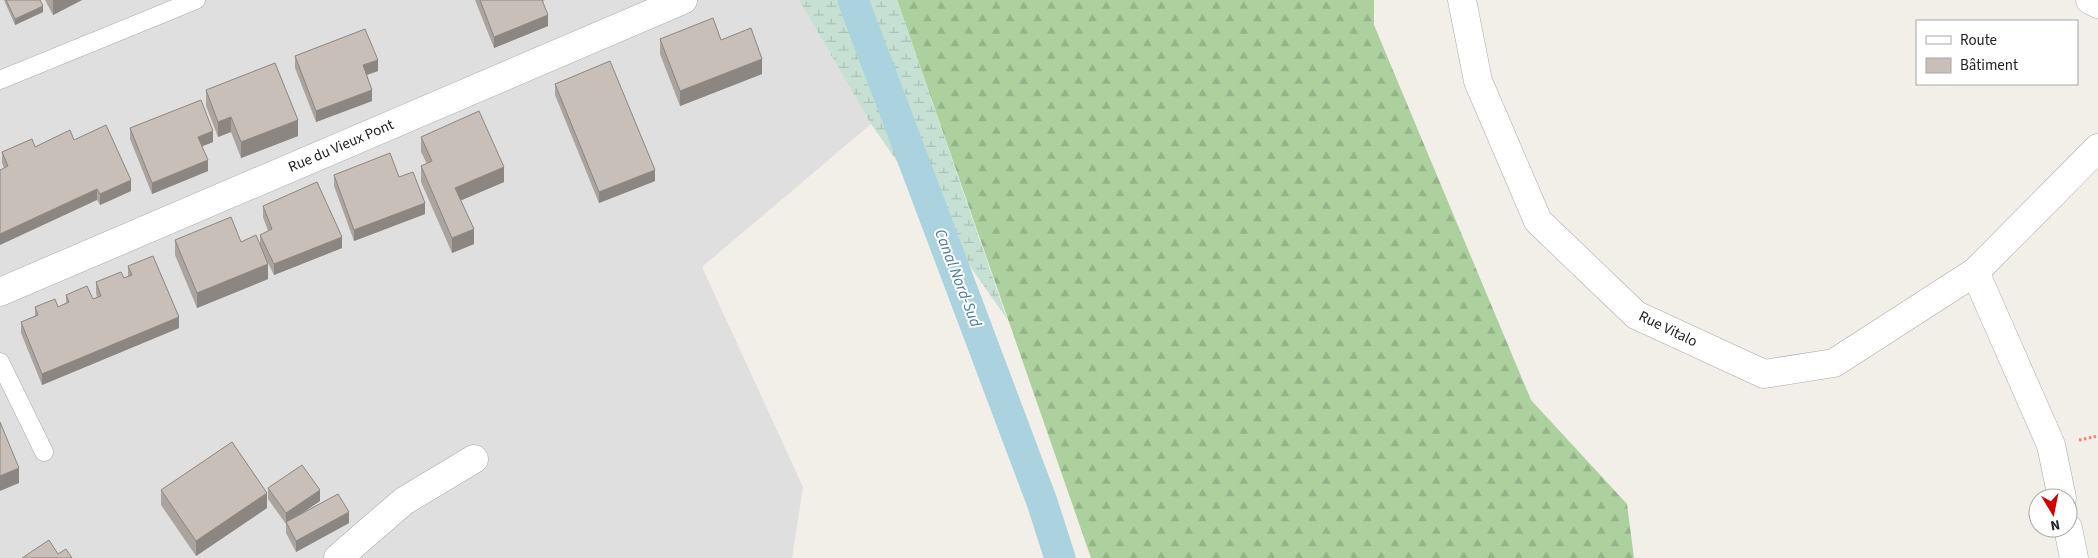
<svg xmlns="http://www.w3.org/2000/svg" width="2098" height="558" font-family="'Source Sans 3',sans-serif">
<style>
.residential{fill:#e0dfdf}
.forest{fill:url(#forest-firs)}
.wetland{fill:url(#wetland-marsh)}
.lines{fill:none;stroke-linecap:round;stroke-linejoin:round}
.canal{stroke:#aad3df;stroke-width:31}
.service-casing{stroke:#a9a9a9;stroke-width:19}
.minor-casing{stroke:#a9a9a9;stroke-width:29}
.path{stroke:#fa8072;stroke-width:3;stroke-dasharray:2.5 2.5;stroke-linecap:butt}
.service{stroke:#fff;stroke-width:18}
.minor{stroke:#fff;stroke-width:28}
.wall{fill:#aba49e}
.shaded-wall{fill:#8b8681}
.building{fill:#c7bfb8;stroke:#8b8681}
.labels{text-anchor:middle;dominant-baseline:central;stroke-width:4;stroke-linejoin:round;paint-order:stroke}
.street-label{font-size:15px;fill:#222;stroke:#fff}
.water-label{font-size:16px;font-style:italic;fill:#4a7aab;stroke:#fff}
</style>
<defs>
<pattern id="forest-firs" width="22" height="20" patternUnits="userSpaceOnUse" patternTransform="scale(1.25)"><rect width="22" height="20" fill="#add19e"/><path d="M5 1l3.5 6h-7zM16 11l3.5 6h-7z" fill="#95b388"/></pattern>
<pattern id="wetland-marsh" width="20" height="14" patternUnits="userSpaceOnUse" patternTransform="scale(1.25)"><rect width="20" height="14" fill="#c6e0d4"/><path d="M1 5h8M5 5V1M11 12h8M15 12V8" fill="none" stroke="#aac0b6"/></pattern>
</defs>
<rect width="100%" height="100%" fill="#f2efe9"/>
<path class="residential" d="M 0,0 L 799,0 L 871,124 L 702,267 L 803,487 L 792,558 L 0,558 Z"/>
<path class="forest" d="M 897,0 L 1374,0 L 1374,25 L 1531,400 L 1627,504 L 1634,558 L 1091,558 Z"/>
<path class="wetland" d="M 799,0 L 897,0 L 1007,319 L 871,124 Z"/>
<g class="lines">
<path class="canal" d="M 853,0 L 1042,502 L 1060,558"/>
<g class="service-casing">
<g id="service">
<path d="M 0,80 L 196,0"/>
<path d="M 0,362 L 44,452"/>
</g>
</g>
<g class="minor-casing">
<g id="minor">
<path d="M 1462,0 L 1478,81 L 1538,221 L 1636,315 L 1764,374 L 1834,363 L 1975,272 L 2098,148"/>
<path d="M 2090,0 L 2098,4"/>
<path d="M 1975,272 L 2051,445 L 2062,498"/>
<path d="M 0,292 L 683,0"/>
<path d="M 2068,528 L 2074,558"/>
<path d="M 338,558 L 404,501 L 474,459"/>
</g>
</g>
<path class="path" d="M 2079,440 L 2098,436"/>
<use href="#service" class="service"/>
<use href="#minor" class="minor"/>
</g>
<g class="wall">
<path d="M 4,0 L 40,0 L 43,12 L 15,25 Z"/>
<path d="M 45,0 L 82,0 L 53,15 Z"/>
<path d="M 475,0 L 545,0 L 543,1 L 548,26 L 494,48 Z"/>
<path d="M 660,39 L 721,40 L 762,74 L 680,106 L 660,54 Z"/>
<path d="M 295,56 L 378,71 L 367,75 L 372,101 L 316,122 L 295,68 Z"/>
<path d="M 555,84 L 655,181 L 599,203 L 555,95 Z"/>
<path d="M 206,90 L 298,136 L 241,158 L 231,132 L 218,137 L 206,106 Z"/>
<path d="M 130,128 L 213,142 L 202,146 L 208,171 L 152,194 L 130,139 Z"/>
<path d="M 421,137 L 504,182 L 461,200 L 474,244 L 452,253 L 421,182 L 421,166 L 427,164 L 421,152 Z"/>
<path d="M 74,140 L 131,191 L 100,205 L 97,200 L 4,168 L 2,163 L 2,152 Z"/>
<path d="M 334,175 L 399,177 L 425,214 L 354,241 L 334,186 Z"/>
<path d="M 263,206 L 342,248 L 274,275 L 262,251 L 268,279 L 197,308 L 175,255 L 175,240 L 241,242 L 260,245 L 260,235 L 268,231 L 263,217 Z"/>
<path d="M 128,266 L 179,328 L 42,385 L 21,333 L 21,322 L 35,316 L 35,307 L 58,307 L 66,303 L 66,295 L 93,299 L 97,297 L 96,293 L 96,282 L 124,278 L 128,276 Z"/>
<path d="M 268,488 L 320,501 L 302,513 L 349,523 L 296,552 L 286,533 L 286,524 L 268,499 Z"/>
<path d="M 161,490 L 267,508 L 196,556 L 161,505 Z"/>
</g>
<g class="shaded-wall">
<path d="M 53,0 L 82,0 L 53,15 Z"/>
<path d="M 43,6 L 43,12 L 15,25 L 15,19 Z"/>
<path d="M 548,15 L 548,26 L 494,48 L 494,37 Z"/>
<path d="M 762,59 L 762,74 L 680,106 L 680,91 Z"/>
<path d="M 378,60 L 378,71 L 363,76 L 363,65 Z"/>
<path d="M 372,90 L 372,101 L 316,122 L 316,111 Z"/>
<path d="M 231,117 L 231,132 L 218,137 L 218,122 Z"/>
<path d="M 298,120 L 298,136 L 241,158 L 241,142 Z"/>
<path d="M 213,131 L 213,142 L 198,148 L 198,137 Z"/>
<path d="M 208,160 L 208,171 L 152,194 L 152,183 Z"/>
<path d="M 504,167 L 504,182 L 455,203 L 455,188 Z"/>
<path d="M 655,170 L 655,181 L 599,203 L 599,192 Z"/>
<path d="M 131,180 L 131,191 L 100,205 L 100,194 Z"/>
<path d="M 97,189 L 97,200 L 0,245 L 0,234 Z"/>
<path d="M 425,203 L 425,214 L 354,241 L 354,230 Z"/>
<path d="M 474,229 L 474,244 L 452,253 L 452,238 Z"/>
<path d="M 342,237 L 342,248 L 274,275 L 274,264 Z"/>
<path d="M 268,264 L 268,279 L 197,308 L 197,293 Z"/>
<path d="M 179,317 L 179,328 L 42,385 L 42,374 Z"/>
<path d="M 19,468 L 19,483 L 0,491 L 0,476 Z"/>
<path d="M 320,490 L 320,501 L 286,524 L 286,522 L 286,524 L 286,513 Z"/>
<path d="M 267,493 L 267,508 L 196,556 L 196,541 Z"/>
<path d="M 349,512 L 349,523 L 296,552 L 296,541 Z"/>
</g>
<g class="building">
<path d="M 6,0 L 40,0 L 43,6 L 15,19 Z"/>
<path d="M 480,0 L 542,0 L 548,15 L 494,37 Z"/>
<path d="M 713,18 L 721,40 L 751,28 L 762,59 L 680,91 L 660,39 Z"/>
<path d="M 365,29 L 378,60 L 363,65 L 372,90 L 316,111 L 295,56 Z"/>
<path d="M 610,61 L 655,170 L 599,192 L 555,84 Z"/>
<path d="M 275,63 L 298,120 L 241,142 L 231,117 L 218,122 L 206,90 Z"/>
<path d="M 201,100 L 213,131 L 198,137 L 208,160 L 152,183 L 130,128 Z"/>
<path d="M 479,111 L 504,167 L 455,188 L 474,229 L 452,238 L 421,166 L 432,161 L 421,137 Z"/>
<path d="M 106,125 L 131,180 L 100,194 L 97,189 L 0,234 L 0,170 L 8,166 L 2,152 L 32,139 L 35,147 L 70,130 L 74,140 Z"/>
<path d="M 390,153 L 399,177 L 413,172 L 425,203 L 354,230 L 334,175 Z"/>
<path d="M 317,182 L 342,237 L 274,264 L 260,235 L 272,229 L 263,206 Z"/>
<path d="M 231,217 L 241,242 L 256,235 L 268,264 L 197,293 L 175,240 Z"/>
<path d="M 153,256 L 179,317 L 42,374 L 21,322 L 38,315 L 35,307 L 55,299 L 58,307 L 69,302 L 66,295 L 87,286 L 93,299 L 101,296 L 96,282 L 121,272 L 124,278 L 132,275 L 128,266 Z"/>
<path d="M 0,422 L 19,468 L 0,476 Z"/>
<path d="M 232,442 L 267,493 L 196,541 L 161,490 Z"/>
<path d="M 302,465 L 320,490 L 286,513 L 268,488 Z"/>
<path d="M 338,494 L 349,512 L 296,541 L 286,522 Z"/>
<path d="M 49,540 L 58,554 L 66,549 L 72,558 L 22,558 Z"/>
</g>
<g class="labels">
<g class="street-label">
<text transform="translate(341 146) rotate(-23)">Rue du Vieux Pont</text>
<text transform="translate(1668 329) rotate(26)">Rue Vitalo</text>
</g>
<g class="water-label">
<text transform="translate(958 278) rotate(69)">Canal Nord-Sud</text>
</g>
</g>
<rect x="1916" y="20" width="162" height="65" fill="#ffffff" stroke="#a7a7a7"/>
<rect x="1926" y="36" width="25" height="8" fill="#ffffff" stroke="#a7a7a7"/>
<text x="1960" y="45" font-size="15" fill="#222222">Route</text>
<rect x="1926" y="58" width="25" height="15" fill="#c7bfb8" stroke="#a7a7a7"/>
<text x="1960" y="70" font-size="15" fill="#222222">Bâtiment</text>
<g transform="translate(2053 513) rotate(170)"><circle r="24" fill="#ffffff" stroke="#a7a7a7"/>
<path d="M0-4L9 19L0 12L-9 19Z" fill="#d40000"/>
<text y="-8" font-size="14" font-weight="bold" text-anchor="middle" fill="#222222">N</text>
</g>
</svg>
